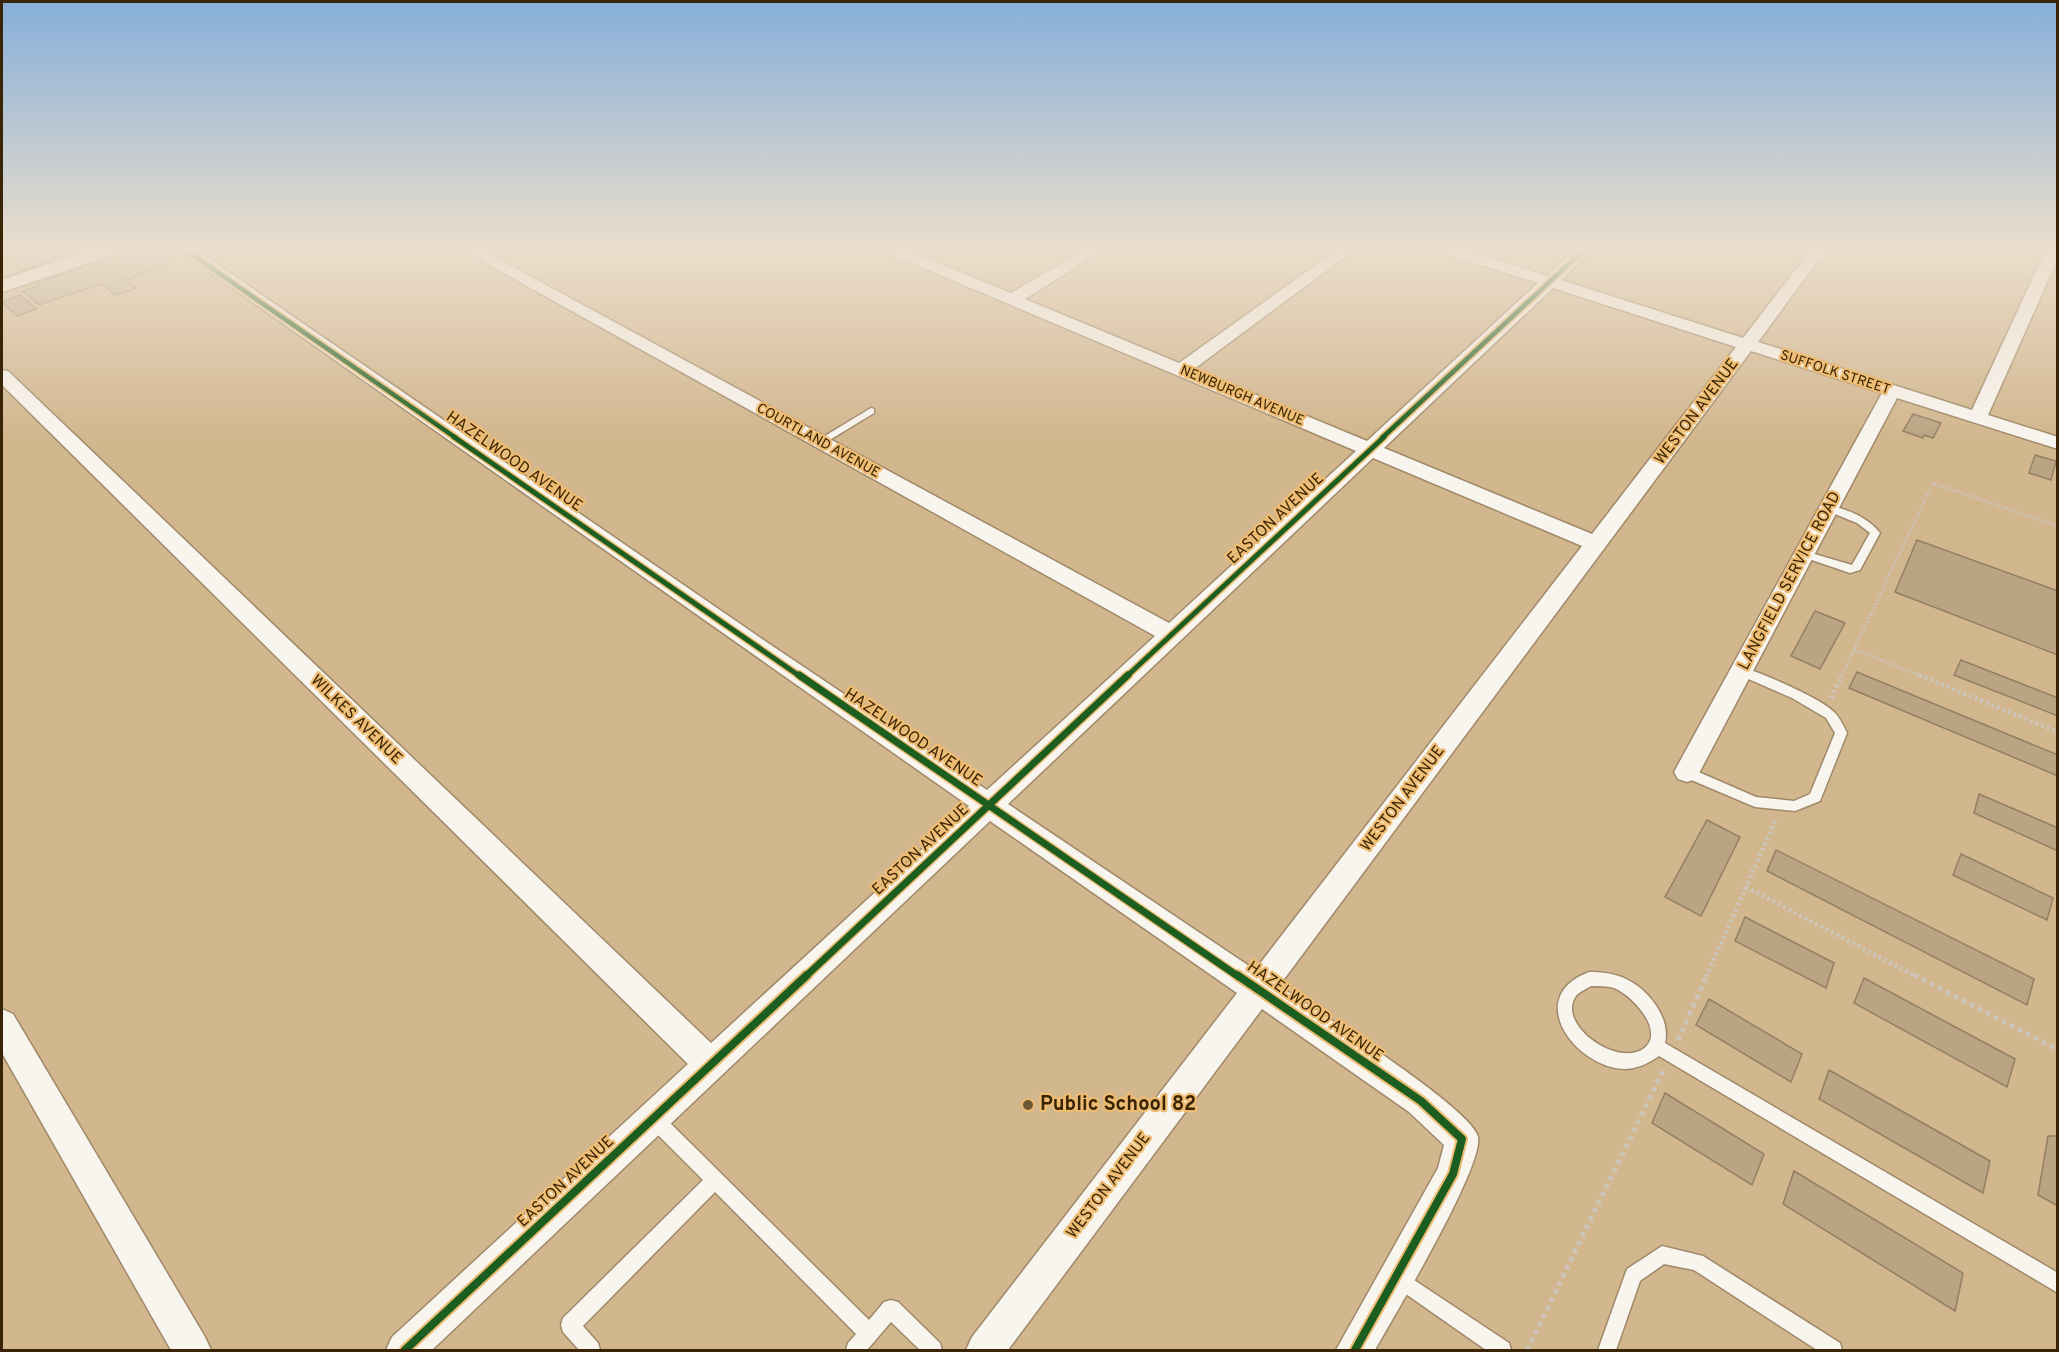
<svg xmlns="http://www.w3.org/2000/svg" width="2059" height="1352" font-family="Overpass,sans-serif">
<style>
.building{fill:#baa483;stroke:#938063;stroke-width:1.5}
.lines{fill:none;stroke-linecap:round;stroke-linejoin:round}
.service-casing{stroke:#9f8969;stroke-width:3}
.minor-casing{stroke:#9f8969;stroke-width:3}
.tertiary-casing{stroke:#9f8969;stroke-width:4}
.path-far2{stroke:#cdc4b8;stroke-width:3;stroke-dasharray:2 2;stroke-linecap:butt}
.path-far1{stroke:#cdc4b8;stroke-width:4.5;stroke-dasharray:3 3;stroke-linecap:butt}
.path{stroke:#cdc4b8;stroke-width:5;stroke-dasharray:4.5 4.5;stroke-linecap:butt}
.service{fill:#f8f4ee;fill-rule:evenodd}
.minor{fill:#f8f4ee;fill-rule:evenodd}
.tertiary{fill:#f8f4ee;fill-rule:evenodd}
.cycleway-far3-casing{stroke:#eebc72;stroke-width:8}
.cycleway-far2-casing{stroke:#eebc72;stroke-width:8}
.cycleway-far1-casing{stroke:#eebc72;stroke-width:10}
.cycleway-casing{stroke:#eebc72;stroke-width:12}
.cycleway-far3{stroke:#1b5e20;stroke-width:4.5}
.cycleway-far2{stroke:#1b5e20;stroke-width:5}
.cycleway-far1{stroke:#1b5e20;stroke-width:7}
.cycleway{stroke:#1b5e20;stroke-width:8}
.poi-dot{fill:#6f5835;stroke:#eebc72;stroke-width:2}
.labels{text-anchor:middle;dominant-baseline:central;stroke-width:4.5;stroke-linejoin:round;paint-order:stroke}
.far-street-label{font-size:14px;fill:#392505;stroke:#eebc72}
.street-label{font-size:16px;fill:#392505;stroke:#eebc72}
.near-poi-label{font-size:20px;font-weight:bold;fill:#392505;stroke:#eebc72;text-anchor:start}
</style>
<rect width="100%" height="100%" fill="#d2b68e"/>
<g class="building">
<path d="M 38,247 L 91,247 L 22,271 L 5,258 Z"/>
<path d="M 129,247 L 172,247 L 179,254 L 158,261 L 166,266 L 126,280 L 137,288 L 116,295 L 101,284 L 39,305 L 22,291 L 39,286 L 36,283 L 125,253 Z"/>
<path d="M 20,295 L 37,309 L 17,316 L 2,302 Z"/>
<path d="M 1913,414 L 1941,423 L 1933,438 L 1924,435 L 1923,438 L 1903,431 Z"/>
<path d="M 2035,455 L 2056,461 L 2051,480 L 2029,473 Z"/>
<path d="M 1917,540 L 2058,591 L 2058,655 L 1895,592 Z"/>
<path d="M 1815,611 L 1845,623 L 1820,669 L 1791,656 Z"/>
<path d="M 1961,660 L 2058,698 L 2058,716 L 1954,675 Z"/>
<path d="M 1857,672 L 2058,755 L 2058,776 L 1849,688 Z"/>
<path d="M 1979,794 L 2058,828 L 2058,851 L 1974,813 Z"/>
<path d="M 1707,820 L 1740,837 L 1701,916 L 1665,897 Z"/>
<path d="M 1776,850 L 2034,979 L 2027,1005 L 1767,871 Z"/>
<path d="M 1961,854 L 2053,898 L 2047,920 L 1953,875 Z"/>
<path d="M 1745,917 L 1834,963 L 1826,988 L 1735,941 Z"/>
<path d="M 1864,978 L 2015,1059 L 2007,1087 L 1854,1003 Z"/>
<path d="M 1709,999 L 1802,1054 L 1791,1082 L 1696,1025 Z"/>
<path d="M 1829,1070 L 1990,1161 L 1983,1193 L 1819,1099 Z"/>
<path d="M 1665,1093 L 1764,1154 L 1752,1185 L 1652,1123 Z"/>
<path d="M 2048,1136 L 2058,1136 L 2058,1206 L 2038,1195 Z"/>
<path d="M 1794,1171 L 1963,1273 L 1955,1311 L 1783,1204 Z"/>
</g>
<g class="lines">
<g class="service-casing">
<g id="service">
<path d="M 871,408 L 874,409 L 874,413 L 823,444 L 820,445 L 815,442 Z"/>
<path d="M 1829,505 C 1848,510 1868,517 1880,533 L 1860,570 L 1850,573 L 1800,556 L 1799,554 L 1804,551 L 1852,565 L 1870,533 L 1857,523 L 1825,510 L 1824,508 L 1825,506 Z"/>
<path d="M 1741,667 C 1760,672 1823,699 1835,713 C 1840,718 1844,727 1847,733 L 1820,801 L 1795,811 L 1755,807 L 1682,776 L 1681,772 L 1682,768 L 1687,767 L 1756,797 L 1794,801 L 1810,794 L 1835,733 L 1826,718 L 1792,698 L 1737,674 L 1735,671 L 1737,668 Z"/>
<path d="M 1589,972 C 1602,972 1614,973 1626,979 C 1648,989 1671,1018 1665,1043 L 2058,1273 L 2058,1293 L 1659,1056 C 1649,1063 1637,1069 1624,1069 C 1575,1067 1523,997 1589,972 ZM 1591,986 C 1598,986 1607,986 1614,988 C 1632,995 1667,1032 1643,1049 C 1616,1067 1556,1024 1576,996 C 1579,992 1586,989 1591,986 Z"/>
<path d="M 655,1112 L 661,1114 L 869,1320 L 884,1302 L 891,1300 L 898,1302 L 940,1343 L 942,1350 L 920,1350 L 891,1322 L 867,1350 L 846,1350 L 848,1343 L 856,1334 L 715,1192 L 583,1326 L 598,1343 L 600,1350 L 579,1350 L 563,1332 L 561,1325 L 563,1318 L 703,1180 L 649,1126 L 647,1120 L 649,1114 Z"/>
<path d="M 1662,1246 L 1703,1256 L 1840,1343 L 1842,1350 L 1817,1350 L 1694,1270 L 1664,1264 L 1640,1281 L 1616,1350 L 1598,1350 L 1627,1269 Z"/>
<path d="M 1399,1270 L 1509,1343 L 1511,1350 L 1486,1350 L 1393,1285 L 1390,1279 L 1393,1273 Z"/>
</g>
</g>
<g class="minor-casing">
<g id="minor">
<path d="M 174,247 L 192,247 L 768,643 L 987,790 L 1155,636 L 457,247 L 476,247 L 1169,623 L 1356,451 L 881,250 L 879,247 L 900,247 L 1011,293 L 1089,247 L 1108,247 L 1025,299 L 1179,363 L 1341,247 L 1358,247 L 1194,369 L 1367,441 L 1538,283 L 1435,250 L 1433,247 L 1457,247 L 1547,276 L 1578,247 L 1594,247 L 1561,280 L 1743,338 L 1813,247 L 1828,247 L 1758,342 L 1972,410 L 2047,247 L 2058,247 L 2058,258 L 1988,415 L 2058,437 L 2058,449 L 1897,398 L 1696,779 L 1687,782 L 1678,779 L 1674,772 L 1882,393 L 1751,351 L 1279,986 C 1312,1008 1472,1108 1478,1137 C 1484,1166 1394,1316 1375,1350 L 1336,1350 L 1438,1168 L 1444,1145 L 1409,1112 L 1262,1009 L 1008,1350 L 966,1350 L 972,1337 L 1237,993 L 990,821 L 432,1350 L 386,1350 L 392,1337 L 688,1064 L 2,385 L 2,370 L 8,371 L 711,1043 L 969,806 ZM 1553,288 L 1736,347 L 1592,534 L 1384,448 ZM 1373,458 L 1582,546 L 1255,970 L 1008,804 Z"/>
<path d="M 2,1009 L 13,1014 L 205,1337 L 211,1350 L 171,1350 L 2,1053 Z"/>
</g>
</g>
<g class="tertiary-casing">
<path id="tertiary" d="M 99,247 L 127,247 L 124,251 L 2,292 L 2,280 Z"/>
</g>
<g class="path-far2">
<path d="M 1854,649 L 1923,677"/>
<path d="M 1841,677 L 1933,483 L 2058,526"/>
</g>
<g class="path-far1">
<path d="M 1919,675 L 2058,732"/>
<path d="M 1831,698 L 1842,675"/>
<path d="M 1746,887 L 1917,977"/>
<path d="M 1706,977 L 1776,819"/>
</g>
<g class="path">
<path d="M 1914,975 L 2058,1050"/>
<path d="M 1678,1040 L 1707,975"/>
<path d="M 1527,1350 L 1663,1071"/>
</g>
<use href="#service" class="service"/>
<use href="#minor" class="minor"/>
<use href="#tertiary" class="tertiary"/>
<g class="cycleway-far3-casing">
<g id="cycleway-far3">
<path d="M 181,247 L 456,438"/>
<path d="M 1382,438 L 1587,247"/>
</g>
</g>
<g class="cycleway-far2-casing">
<g id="cycleway-far2">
<path d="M 454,437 L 801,677"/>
<path d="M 1126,677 L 1384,437"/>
</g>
</g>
<g class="cycleway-far1-casing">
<g id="cycleway-far1">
<path d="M 799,675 L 1239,977"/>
<path d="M 805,977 L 1128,675"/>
</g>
</g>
<g class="cycleway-casing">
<g id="cycleway">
<path d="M 1237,975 L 1421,1101 L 1462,1139 L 1453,1174 L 1355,1350"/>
<path d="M 405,1350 L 807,975"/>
</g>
</g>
<use href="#cycleway-far3" class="cycleway-far3"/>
<use href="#cycleway-far2" class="cycleway-far2"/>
<use href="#cycleway-far1" class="cycleway-far1"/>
<use href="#cycleway" class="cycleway"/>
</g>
<linearGradient id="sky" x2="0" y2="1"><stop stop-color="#86afd9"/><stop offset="0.57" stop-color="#ebdecc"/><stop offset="1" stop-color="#ebdecc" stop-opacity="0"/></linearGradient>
<rect width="2059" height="437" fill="url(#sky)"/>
<circle class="poi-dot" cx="1028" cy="1105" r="6"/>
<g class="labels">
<g class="far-street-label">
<text transform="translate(1835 373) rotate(18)">SUFFOLK STREET</text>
<text transform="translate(1242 396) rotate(23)">NEWBURGH AVENUE</text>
<text transform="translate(818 441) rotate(29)">COURTLAND AVENUE</text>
</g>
<g class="street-label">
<text transform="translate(1697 412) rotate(-53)">WESTON AVENUE</text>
<text transform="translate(514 462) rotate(35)">HAZELWOOD AVENUE</text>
<text transform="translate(1276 519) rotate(-43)">EASTON AVENUE</text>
<text transform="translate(1790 581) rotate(-62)">LANGFIELD SERVICE ROAD</text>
<text transform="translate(356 720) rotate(44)">WILKES AVENUE</text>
<text transform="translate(913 738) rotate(34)">HAZELWOOD AVENUE</text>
<text transform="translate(1403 799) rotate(-53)">WESTON AVENUE</text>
<text transform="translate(921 850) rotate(-43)">EASTON AVENUE</text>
<text transform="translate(1315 1012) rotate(35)">HAZELWOOD AVENUE</text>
<text transform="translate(566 1182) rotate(-43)">EASTON AVENUE</text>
<text transform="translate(1109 1186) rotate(-53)">WESTON AVENUE</text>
</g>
<g class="near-poi-label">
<text x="1040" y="1105">Public School 82</text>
</g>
</g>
<rect width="2059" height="1352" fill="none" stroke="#392505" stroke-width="6"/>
</svg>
